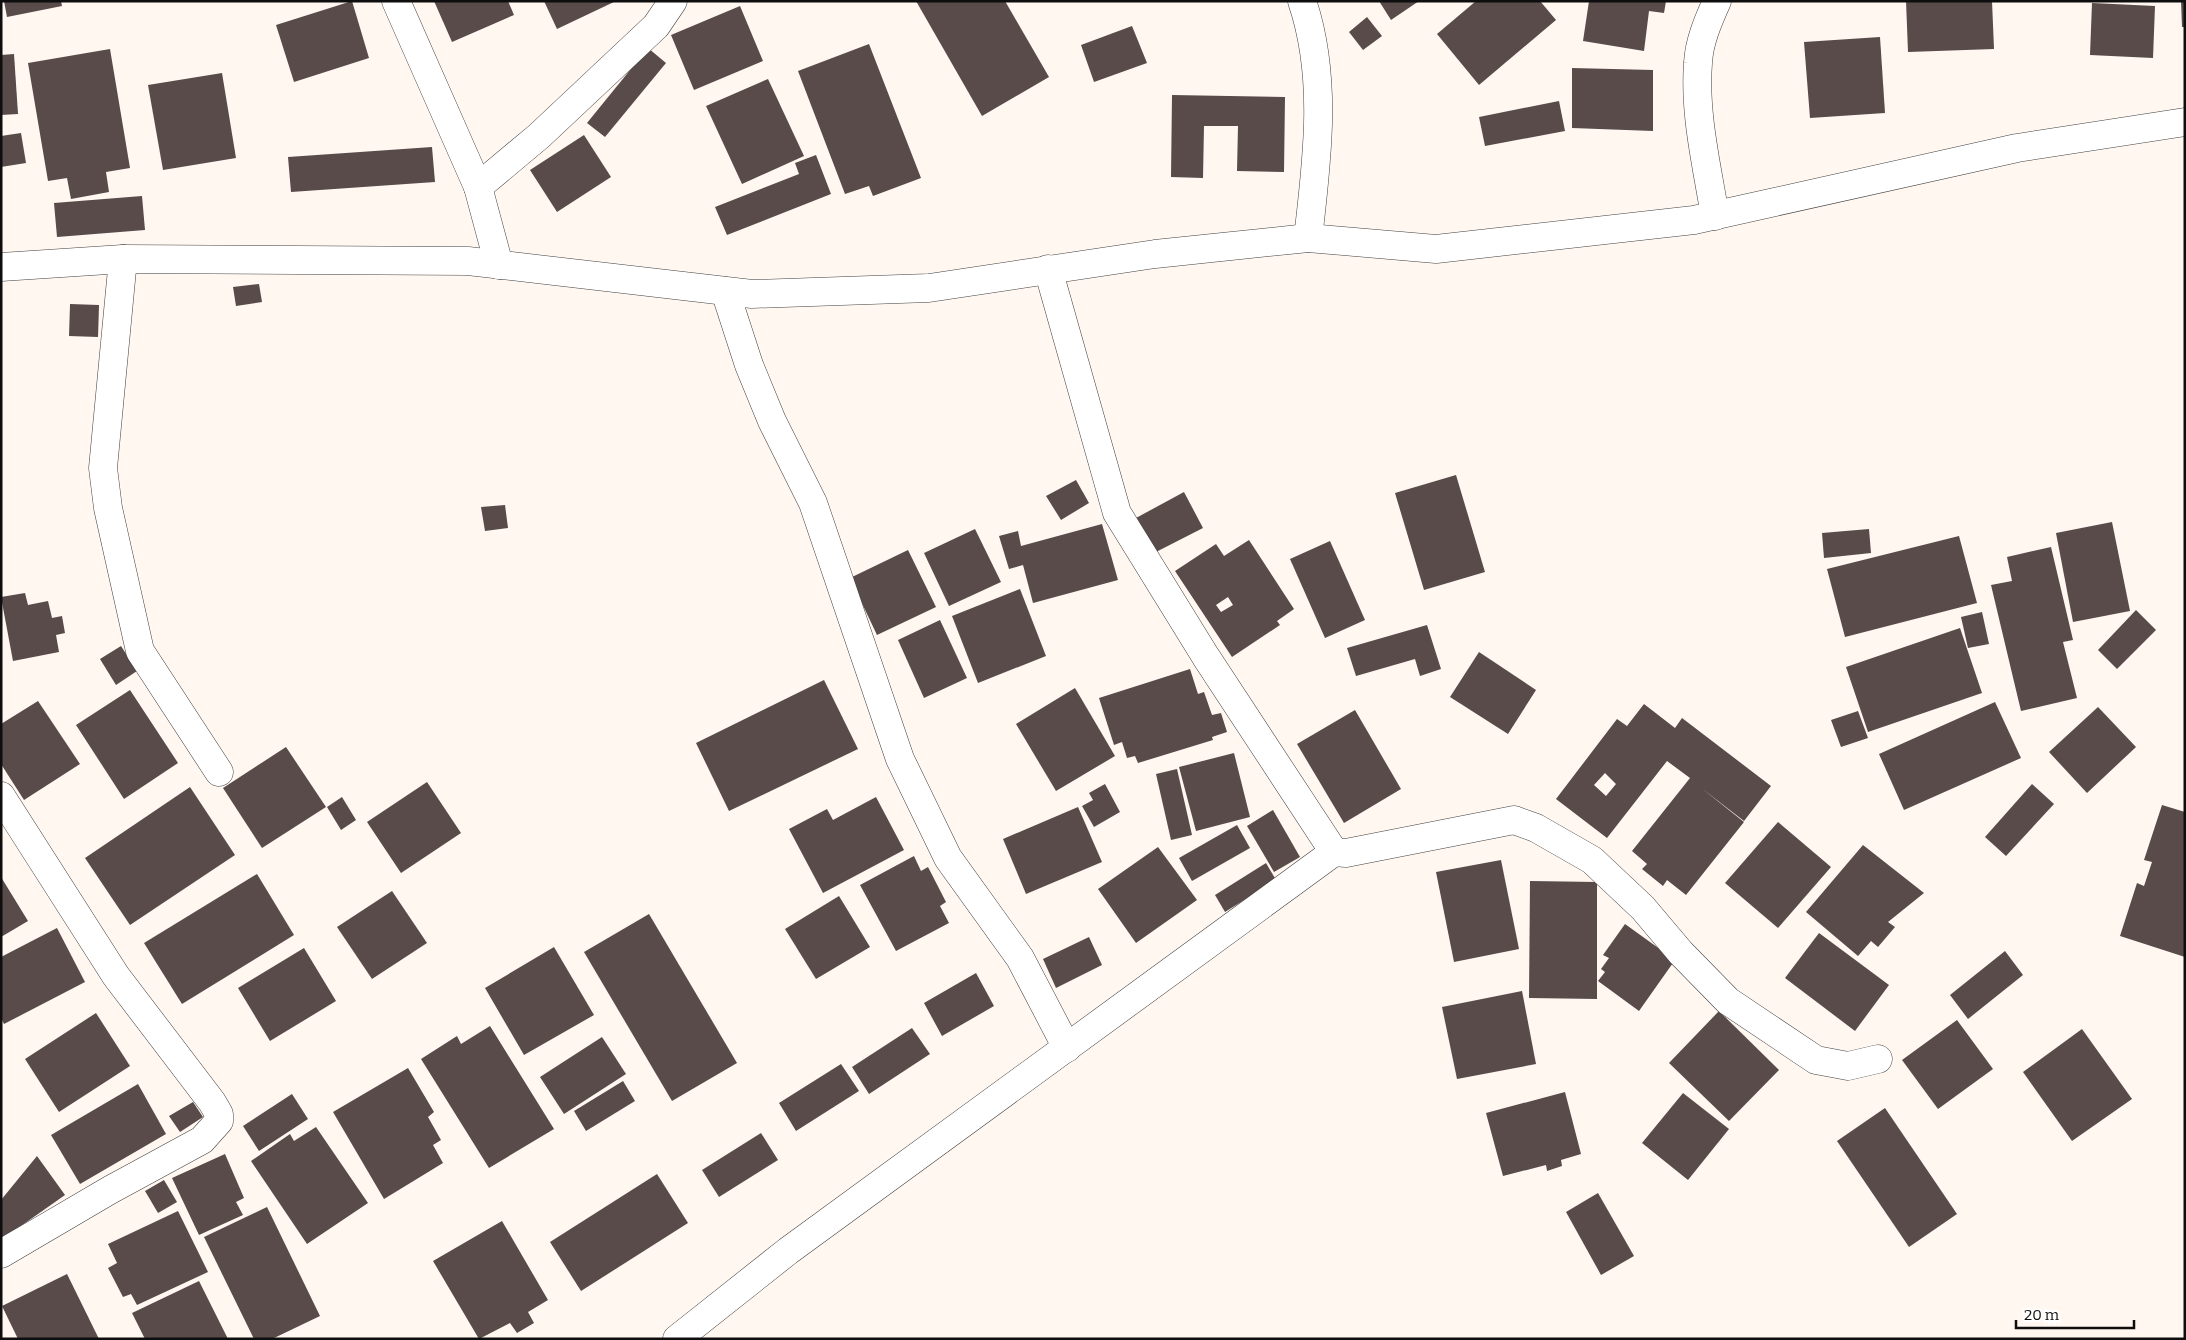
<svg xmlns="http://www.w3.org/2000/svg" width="2186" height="1340" font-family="Bitter,serif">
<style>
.building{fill:#584b4a;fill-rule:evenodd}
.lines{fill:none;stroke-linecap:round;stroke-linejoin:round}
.minor-casing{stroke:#414141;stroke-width:29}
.minor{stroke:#fff;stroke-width:28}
</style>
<rect width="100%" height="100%" fill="#fff7f0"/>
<g class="building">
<path d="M 4,1 L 61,1 L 62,6 L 7,17 Z"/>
<path d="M 352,1 L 369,58 L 294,82 L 276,25 Z"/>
<path d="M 434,1 L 508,1 L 514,15 L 452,42 Z"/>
<path d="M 544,1 L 616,1 L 557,29 Z"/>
<path d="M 916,1 L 1005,1 L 1049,77 L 982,116 Z"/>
<path d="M 1379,1 L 1419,1 L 1391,20 Z"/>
<path d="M 1476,1 L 1540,1 L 1556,20 L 1479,85 L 1437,34 Z"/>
<path d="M 1589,1 L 1666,1 L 1664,13 L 1649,11 L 1644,51 L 1583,41 Z"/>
<path d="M 1906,1 L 1992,1 L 1994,49 L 1908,52 Z"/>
<path d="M 2181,1 L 2185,1 L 2185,27 L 2182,27 Z"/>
<path d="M 2092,3 L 2155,6 L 2153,58 L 2090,55 Z"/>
<path d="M 740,6 L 763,61 L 694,90 L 671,35 Z"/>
<path d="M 1367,17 L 1382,36 L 1363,50 L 1349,32 Z"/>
<path d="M 1132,26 L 1147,63 L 1094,82 L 1081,45 Z"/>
<path d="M 1880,37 L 1885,113 L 1810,118 L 1804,42 Z"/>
<path d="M 869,44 L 921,178 L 873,196 L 869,186 L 845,194 L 798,71 Z"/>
<path d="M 648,48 L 666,63 L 605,137 L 587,123 Z"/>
<path d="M 110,49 L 130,168 L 106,172 L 109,192 L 71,199 L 67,178 L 48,181 L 28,63 Z"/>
<path d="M 14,54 L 18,114 L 1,115 L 1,55 Z"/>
<path d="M 1572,68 L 1653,70 L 1653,131 L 1572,128 Z"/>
<path d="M 222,73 L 236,158 L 163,170 L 148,85 Z"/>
<path d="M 768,79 L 804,156 L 742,184 L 706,106 Z"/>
<path d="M 1172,95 L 1285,97 L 1284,172 L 1237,171 L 1238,126 L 1204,126 L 1203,178 L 1171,177 Z"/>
<path d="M 1559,101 L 1565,131 L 1485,146 L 1479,117 Z"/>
<path d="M 21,133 L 26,163 L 1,167 L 1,136 Z"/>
<path d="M 584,135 L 611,177 L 557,212 L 530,170 Z"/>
<path d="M 432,147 L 435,182 L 291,192 L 288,157 Z"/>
<path d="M 816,155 L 831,194 L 727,235 L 715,207 L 799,174 L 795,163 Z"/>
<path d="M 142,196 L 145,230 L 57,237 L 54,203 Z"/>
<path d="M 259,284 L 262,302 L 236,306 L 233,287 Z"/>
<path d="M 70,304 L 99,305 L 98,337 L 69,336 Z"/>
<path d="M 1456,475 L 1485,572 L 1424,590 L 1395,493 Z"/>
<path d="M 1076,480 L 1089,503 L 1061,520 L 1046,496 Z"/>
<path d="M 1184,492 L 1203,528 L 1154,553 L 1136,518 Z"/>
<path d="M 505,505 L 508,528 L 485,531 L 481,507 Z"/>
<path d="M 2112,522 L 2130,611 L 2073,622 L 2056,533 Z"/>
<path d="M 1102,524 L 1118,580 L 1033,603 L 1023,565 L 1009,569 L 999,536 L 1018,531 L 1021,546 Z"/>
<path d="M 975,529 L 1001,582 L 949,606 L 924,553 Z"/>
<path d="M 1869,529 L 1871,553 L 1824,558 L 1822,533 Z"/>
<path d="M 1959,536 L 1977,603 L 1845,637 L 1827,569 Z"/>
<path d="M 1249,540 L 1294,609 L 1277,621 L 1280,625 L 1232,657 L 1175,571 L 1216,544 L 1224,556 ZM 1228,597 L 1233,605 L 1221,612 L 1216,605 Z"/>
<path d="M 1330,541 L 1365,620 L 1325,638 L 1290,559 Z"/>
<path d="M 2051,547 L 2073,640 L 2063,642 L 2077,698 L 2021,711 L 1991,585 L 2012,581 L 2007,557 Z"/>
<path d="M 908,550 L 936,607 L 877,635 L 850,578 Z"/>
<path d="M 1020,589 L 1046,656 L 978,683 L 952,616 Z"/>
<path d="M 25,593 L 28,605 L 48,601 L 52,618 L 62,616 L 65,633 L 56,635 L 59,652 L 13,661 L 1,597 Z"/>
<path d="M 2136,610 L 2156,630 L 2117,669 L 2098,650 Z"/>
<path d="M 1982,612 L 1989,644 L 1968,648 L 1961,617 Z"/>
<path d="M 940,620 L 967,678 L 924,698 L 898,640 Z"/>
<path d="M 1427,625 L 1441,669 L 1420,676 L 1415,659 L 1356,676 L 1347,648 Z"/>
<path d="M 1960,628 L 1982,693 L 1868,732 L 1846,667 Z"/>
<path d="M 121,646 L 137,671 L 116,685 L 100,659 Z"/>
<path d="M 1479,652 L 1536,690 L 1508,734 L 1450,697 Z"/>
<path d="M 1190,669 L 1198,694 L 1204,692 L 1212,715 L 1221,713 L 1227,732 L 1212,737 L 1213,740 L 1138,763 L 1135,756 L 1127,758 L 1122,742 L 1114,745 L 1099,698 Z"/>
<path d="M 824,680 L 858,749 L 729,811 L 696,743 Z"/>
<path d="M 1075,688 L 1115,756 L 1056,791 L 1016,724 Z"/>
<path d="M 130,690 L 178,763 L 124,799 L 76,725 Z"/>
<path d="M 38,701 L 80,764 L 24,800 L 1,764 L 1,724 Z"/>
<path d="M 1995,702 L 2021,758 L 1904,810 L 1879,754 Z"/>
<path d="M 1644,704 L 1675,728 L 1682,718 L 1771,786 L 1744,821 L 1700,787 L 1744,822 L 1686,895 L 1667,880 L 1663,886 L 1642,869 L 1647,864 L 1632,851 L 1690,778 L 1667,761 L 1607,838 L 1556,799 L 1617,719 L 1627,726 ZM 1605,773 L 1616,784 L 1606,796 L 1594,785 Z"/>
<path d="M 2098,707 L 2136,747 L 2087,793 L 2049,752 Z"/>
<path d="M 1355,710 L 1401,789 L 1344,823 L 1297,744 Z"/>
<path d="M 1858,711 L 1868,738 L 1841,747 L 1831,720 Z"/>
<path d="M 286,747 L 326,807 L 262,848 L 223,788 Z"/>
<path d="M 1234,753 L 1250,817 L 1196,831 L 1179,767 Z"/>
<path d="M 1177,769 L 1192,835 L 1171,840 L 1156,774 Z"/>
<path d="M 427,782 L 461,833 L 401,873 L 367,822 Z"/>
<path d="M 1105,784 L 1120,812 L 1094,827 L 1082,806 L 1093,800 L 1089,793 Z"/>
<path d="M 2032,784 L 2054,804 L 2006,856 L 1985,837 Z"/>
<path d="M 190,787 L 235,855 L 130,925 L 85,858 Z"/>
<path d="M 342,797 L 356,820 L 341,830 L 327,807 Z"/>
<path d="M 876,797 L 904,850 L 823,893 L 789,829 L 827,809 L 833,820 Z"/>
<path d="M 2162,805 L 2185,812 L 2185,957 L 2120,936 L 2137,883 L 2144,886 L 2152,862 L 2144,860 Z"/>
<path d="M 1078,807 L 1102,862 L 1026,894 L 1003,839 Z"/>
<path d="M 1273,810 L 1300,857 L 1274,872 L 1247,826 Z"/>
<path d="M 1778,822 L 1831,867 L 1778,928 L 1725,883 Z"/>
<path d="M 1237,825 L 1250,848 L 1192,881 L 1179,858 Z"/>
<path d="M 1863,845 L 1924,893 L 1888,922 L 1895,927 L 1878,947 L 1871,941 L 1858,956 L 1806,912 Z"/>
<path d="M 1158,847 L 1197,900 L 1136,943 L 1098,889 Z"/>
<path d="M 914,856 L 921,871 L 928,867 L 946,902 L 940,906 L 949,923 L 896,951 L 860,885 Z"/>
<path d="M 1501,860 L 1519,949 L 1454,962 L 1436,872 Z"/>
<path d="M 1266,863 L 1276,880 L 1225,912 L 1215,895 Z"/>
<path d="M 257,874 L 294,935 L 182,1004 L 144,943 Z"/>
<path d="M 1,877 L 28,921 L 1,937 Z"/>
<path d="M 1530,881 L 1597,882 L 1597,999 L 1529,998 Z"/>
<path d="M 392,891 L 427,943 L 372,979 L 337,927 Z"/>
<path d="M 839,896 L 870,947 L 816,979 L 785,929 Z"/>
<path d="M 649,914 L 737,1063 L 672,1101 L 584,952 Z"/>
<path d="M 1625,924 L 1675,960 L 1639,1011 L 1598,981 L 1605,972 L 1601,969 L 1609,958 L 1603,955 Z"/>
<path d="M 57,928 L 85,982 L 4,1024 L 1,1018 L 1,957 Z"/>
<path d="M 1819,933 L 1889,985 L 1855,1031 L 1785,978 Z"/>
<path d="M 1089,937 L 1102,965 L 1056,988 L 1043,959 Z"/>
<path d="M 554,947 L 594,1015 L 524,1055 L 485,988 Z"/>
<path d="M 304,948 L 336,1001 L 270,1041 L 238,988 Z"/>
<path d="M 2005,951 L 2023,975 L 1968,1019 L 1950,995 Z"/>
<path d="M 976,973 L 994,1006 L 942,1036 L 924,1003 Z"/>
<path d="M 1522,991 L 1536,1064 L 1457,1079 L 1442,1007 Z"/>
<path d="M 1719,1011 L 1779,1070 L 1729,1121 L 1669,1063 Z"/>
<path d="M 96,1013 L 130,1066 L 59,1112 L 25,1059 Z"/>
<path d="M 1957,1020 L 1993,1069 L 1938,1109 L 1902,1060 Z"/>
<path d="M 490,1026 L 554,1129 L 489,1168 L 421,1059 L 457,1036 L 461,1044 Z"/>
<path d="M 912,1028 L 930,1054 L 869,1094 L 852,1067 Z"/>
<path d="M 2082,1029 L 2132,1099 L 2072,1141 L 2023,1072 Z"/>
<path d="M 602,1037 L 626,1074 L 564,1114 L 540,1077 Z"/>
<path d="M 841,1064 L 859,1091 L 796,1131 L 779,1103 Z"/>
<path d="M 408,1068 L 434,1112 L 428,1117 L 441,1140 L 433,1145 L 443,1163 L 384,1199 L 333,1112 Z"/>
<path d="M 623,1081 L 635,1101 L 586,1131 L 574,1111 Z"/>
<path d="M 138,1084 L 166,1134 L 80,1184 L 51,1135 Z"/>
<path d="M 1565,1092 L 1581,1154 L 1561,1160 L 1562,1166 L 1547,1171 L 1546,1165 L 1503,1176 L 1486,1113 Z"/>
<path d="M 1683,1093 L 1729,1129 L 1688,1180 L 1642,1143 Z"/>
<path d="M 292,1094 L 308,1119 L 259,1151 L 243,1126 Z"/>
<path d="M 193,1102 L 203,1117 L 180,1132 L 169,1116 Z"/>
<path d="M 1885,1108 L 1957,1214 L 1909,1247 L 1837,1141 Z"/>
<path d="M 316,1127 L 368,1203 L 307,1244 L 251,1161 L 290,1134 L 294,1141 Z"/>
<path d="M 761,1133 L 778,1160 L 719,1197 L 702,1170 Z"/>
<path d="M 225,1154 L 244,1198 L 236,1202 L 243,1215 L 199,1235 L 172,1178 Z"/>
<path d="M 37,1156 L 65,1195 L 1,1240 L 1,1200 Z"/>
<path d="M 657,1174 L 688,1223 L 581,1291 L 550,1242 Z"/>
<path d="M 164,1180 L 177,1202 L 158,1213 L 145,1191 Z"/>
<path d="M 1598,1193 L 1634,1256 L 1601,1275 L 1566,1212 Z"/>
<path d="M 267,1207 L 320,1316 L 272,1339 L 254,1339 L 204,1237 Z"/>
<path d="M 178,1211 L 208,1272 L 137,1305 L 131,1294 L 123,1297 L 108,1268 L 117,1263 L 108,1244 Z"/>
<path d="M 502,1221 L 548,1300 L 528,1312 L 534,1323 L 517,1333 L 510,1323 L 479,1339 L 433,1261 Z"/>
<path d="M 67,1274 L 99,1339 L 18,1339 L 2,1306 Z"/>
<path d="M 199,1281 L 228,1339 L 145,1339 L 132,1313 Z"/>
</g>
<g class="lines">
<g class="minor-casing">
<g id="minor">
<path d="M 396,1 L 478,187 L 499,265"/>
<path d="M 1302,1 C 1328,77 1317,161 1308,238"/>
<path d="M 478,187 L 539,136 L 656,26 L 673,1"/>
<path d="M 1715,216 C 1707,166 1694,114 1698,63 C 1699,42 1708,21 1717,1"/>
<path d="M 123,259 L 103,468 L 108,508 L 140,651 L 219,772"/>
<path d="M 1,267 L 123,259 L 468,261 L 752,294 L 929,288 L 1155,254 L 1308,238 L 1436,249 L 1694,220 L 2017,148 L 2185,122"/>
<path d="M 1048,269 L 1117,513 L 1206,657 L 1334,852 L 1346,853 L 1514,820 L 1536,828 L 1592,860 L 1643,908 L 1681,953 L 1728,1001 L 1816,1060 L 1848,1066 L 1878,1059"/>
<path d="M 725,291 L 749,365 L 772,421 L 813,503 L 900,759 L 948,858 L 1020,958 L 1067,1048"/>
<path d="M 1,796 L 116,976 L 212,1102 L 219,1114 L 219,1121 L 202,1140 L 110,1190 L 1,1254"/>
<path d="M 677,1339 L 788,1251 L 1334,852"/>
</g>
</g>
<use href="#minor" class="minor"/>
</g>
<rect width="2186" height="1340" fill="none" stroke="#0e0e0e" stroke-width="5"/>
<path d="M2016 1320v8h118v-8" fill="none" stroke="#0e0e0e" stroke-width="2.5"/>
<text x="2024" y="1320" font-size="15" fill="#0e0e0e" stroke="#ffffff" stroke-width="4" paint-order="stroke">20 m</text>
</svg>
